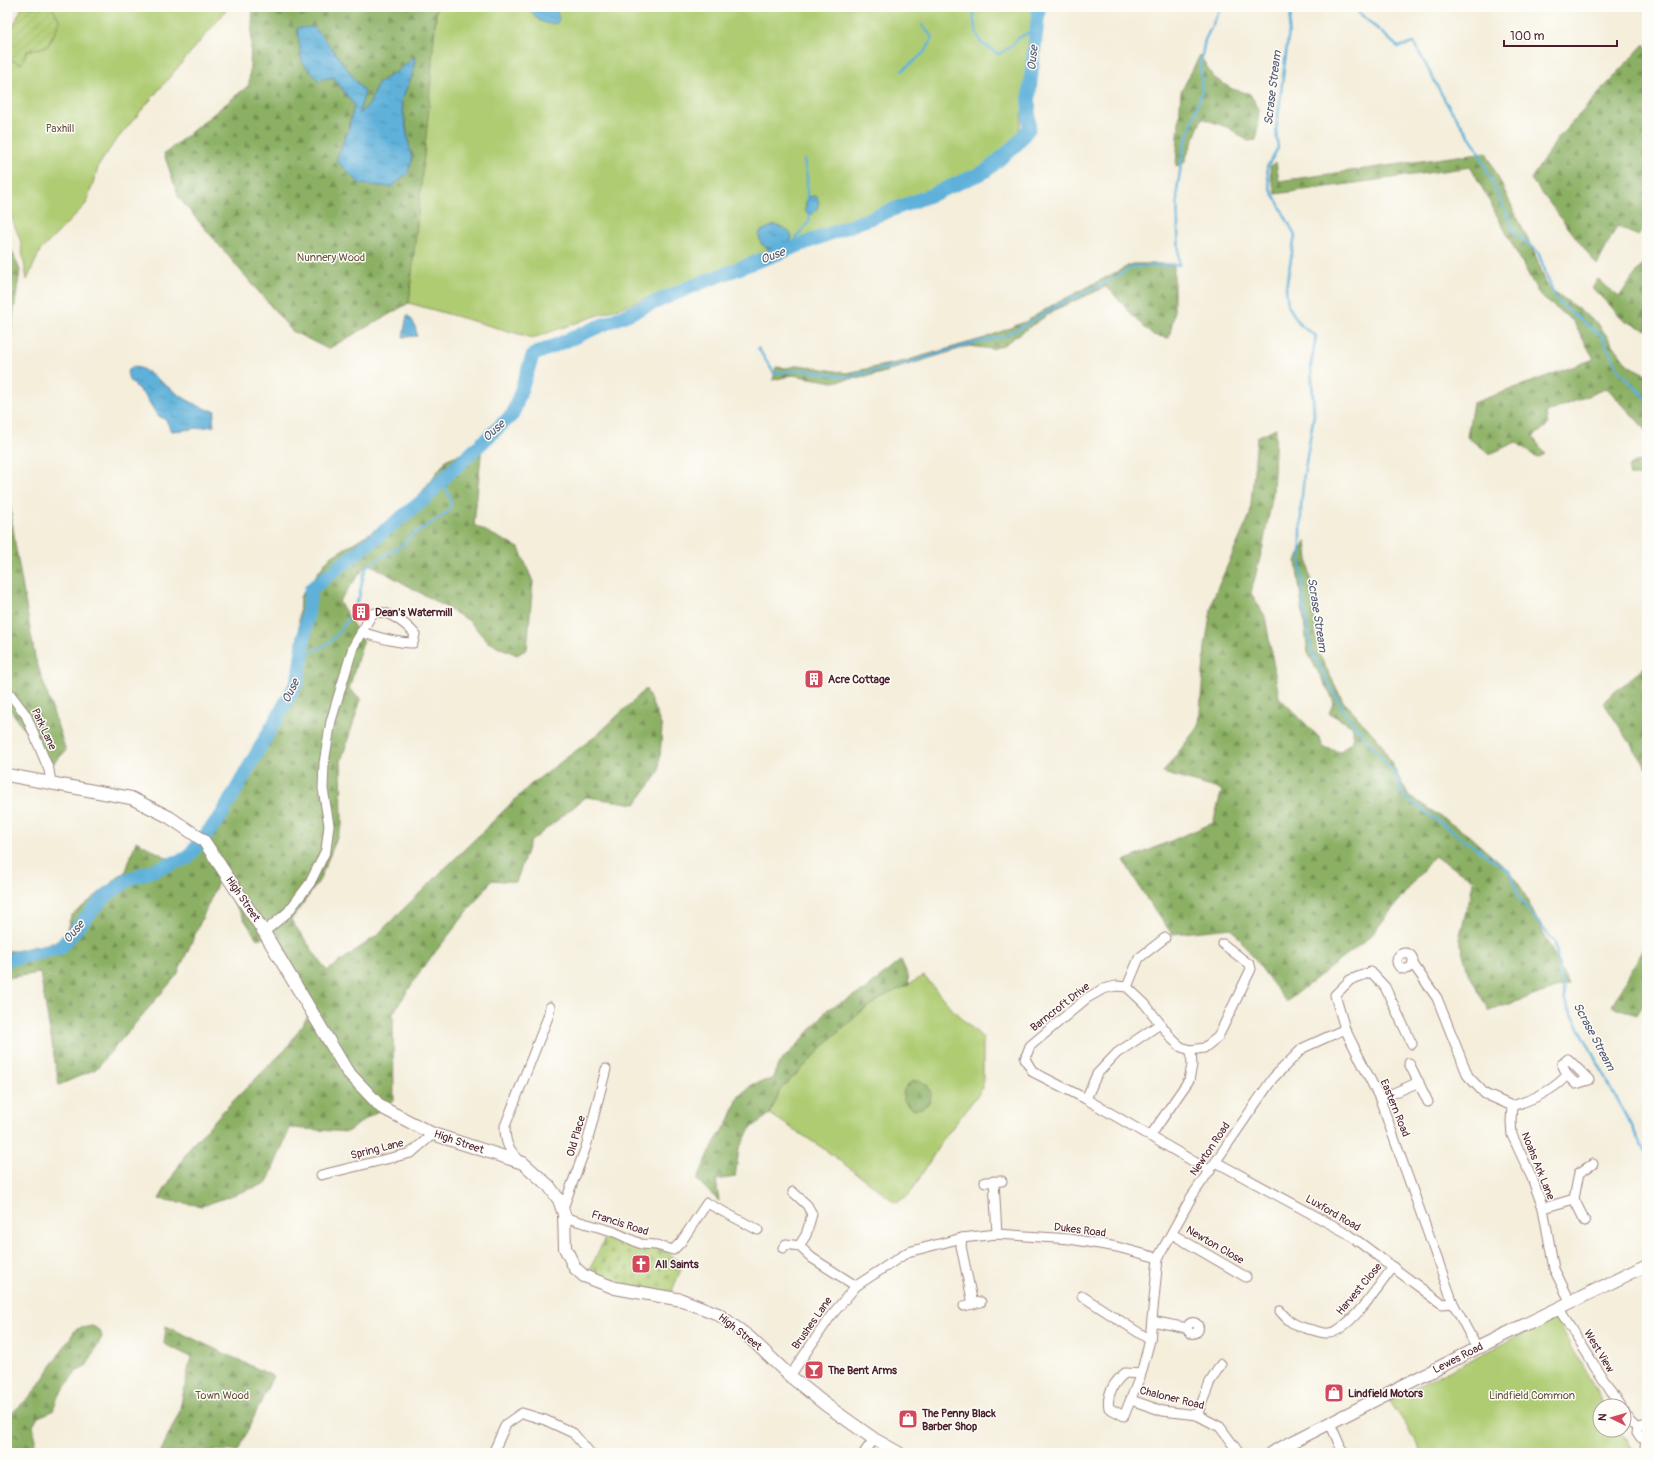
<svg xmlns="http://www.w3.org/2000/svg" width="1654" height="1460" font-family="Pangolin,sans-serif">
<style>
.green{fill:#afcc72;stroke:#7c764e}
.forest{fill:url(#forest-firs);stroke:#6a6848;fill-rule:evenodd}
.cemetery{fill:url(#cemetery-stones);stroke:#7c764e}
.garden{fill:url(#garden-furrows);stroke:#7c764e}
.water{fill:url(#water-ripples);stroke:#546882}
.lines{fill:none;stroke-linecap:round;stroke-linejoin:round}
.stream{stroke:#5fb1da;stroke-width:2.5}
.river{stroke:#5fb1da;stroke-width:14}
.minor-casing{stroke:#9f8683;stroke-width:11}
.major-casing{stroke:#9f8683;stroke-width:14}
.minor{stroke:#fff;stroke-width:9}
.major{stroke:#fff;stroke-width:12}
.labels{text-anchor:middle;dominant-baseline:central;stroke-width:3;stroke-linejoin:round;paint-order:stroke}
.park-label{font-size:11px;fill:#685340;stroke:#fdfcf7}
.poi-label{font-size:11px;font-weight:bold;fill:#4a1f2b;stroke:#fdfcf7;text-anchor:start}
.street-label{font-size:11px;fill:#4a1f2b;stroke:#fdfcf7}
.water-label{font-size:12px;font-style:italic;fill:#525971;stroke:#fdfcf7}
</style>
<defs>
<pattern id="forest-firs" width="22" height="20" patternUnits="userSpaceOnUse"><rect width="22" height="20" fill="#8bb064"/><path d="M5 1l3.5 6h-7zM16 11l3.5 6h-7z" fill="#748f53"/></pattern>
<pattern id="cemetery-stones" width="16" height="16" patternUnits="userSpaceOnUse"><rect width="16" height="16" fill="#afcc72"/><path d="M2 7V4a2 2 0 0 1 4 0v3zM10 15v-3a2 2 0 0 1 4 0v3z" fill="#98af63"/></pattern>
<pattern id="garden-furrows" width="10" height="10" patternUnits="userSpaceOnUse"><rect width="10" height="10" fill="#afcc72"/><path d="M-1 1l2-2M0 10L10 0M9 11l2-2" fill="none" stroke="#98af63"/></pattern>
<pattern id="water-ripples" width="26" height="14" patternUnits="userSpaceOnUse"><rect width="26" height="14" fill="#5fb1da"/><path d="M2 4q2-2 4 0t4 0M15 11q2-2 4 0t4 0" fill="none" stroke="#508fb1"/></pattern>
</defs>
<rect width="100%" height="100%" fill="#fdfcf7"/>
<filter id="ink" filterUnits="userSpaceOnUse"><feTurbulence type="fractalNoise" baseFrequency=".025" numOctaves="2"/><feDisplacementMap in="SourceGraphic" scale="8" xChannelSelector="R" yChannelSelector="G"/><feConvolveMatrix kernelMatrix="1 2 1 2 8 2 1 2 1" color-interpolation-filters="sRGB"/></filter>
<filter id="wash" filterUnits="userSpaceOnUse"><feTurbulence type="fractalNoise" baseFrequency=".012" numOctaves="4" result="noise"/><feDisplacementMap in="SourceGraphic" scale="16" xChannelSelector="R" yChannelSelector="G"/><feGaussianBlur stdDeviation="0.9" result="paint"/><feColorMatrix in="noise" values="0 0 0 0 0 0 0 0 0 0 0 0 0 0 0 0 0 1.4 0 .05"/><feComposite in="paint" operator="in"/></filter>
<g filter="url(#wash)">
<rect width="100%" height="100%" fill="#f4eedb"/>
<g class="green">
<path d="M 52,7 L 229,7 L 113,144 L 99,165 L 86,204 L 40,251 L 27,280 L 20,239 L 7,207 L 7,58 L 21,64 L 27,51 L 48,46 L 60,21 Z"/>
<path d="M 437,7 L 1036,7 L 1021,122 L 1018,134 L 1008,147 L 982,169 L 919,195 L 869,219 L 827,235 L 533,338 L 409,303 Z"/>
<path d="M 924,976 L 953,1010 L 983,1038 L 983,1088 L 942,1141 L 910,1194 L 896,1203 L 824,1149 L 770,1114 L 780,1090 L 808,1063 L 827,1042 L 861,1012 L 886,995 L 907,985 Z"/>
<path d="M 1556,1318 L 1605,1406 L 1600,1406 L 1600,1430 L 1619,1430 L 1636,1453 L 1421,1453 L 1414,1437 L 1389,1400 Z"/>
</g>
<g class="forest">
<path d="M 253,7 L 409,7 L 409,10 L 412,7 L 436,7 L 429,107 L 409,303 L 328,349 L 292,331 L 179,198 L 164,154 L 249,85 ZM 331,47 L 365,93 L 358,115 L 369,105 L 379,83 L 399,70 L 414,57 L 413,73 L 401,101 L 408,135 L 337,160 L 349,128 L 354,105 L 333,77 Z"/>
<path d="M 1644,44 L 1647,48 L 1647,223 L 1638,236 L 1617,226 L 1597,265 L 1531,179 L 1558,138 Z"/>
<path d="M 1200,55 L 1213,77 L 1232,89 L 1250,94 L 1259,109 L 1256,140 L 1248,141 L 1229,128 L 1202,118 L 1184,163 L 1176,166 L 1181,92 Z"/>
<path d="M 1486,152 L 1537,259 L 1547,286 L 1598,324 L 1628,365 L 1647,375 L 1647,431 L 1607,388 L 1546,413 L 1548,425 L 1533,437 L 1545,454 L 1537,458 L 1516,442 L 1490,454 L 1467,437 L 1473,403 L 1594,359 L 1573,321 L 1540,296 L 1471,167 L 1276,194 L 1271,179 L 1270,166 L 1276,162 L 1279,181 Z"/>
<path d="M 7,239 L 20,270 L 7,359 Z"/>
<path d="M 1647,258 L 1647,330 L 1625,321 L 1592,288 L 1598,279 L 1619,297 Z"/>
<path d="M 1132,264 L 1174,264 L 1174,315 L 1169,338 L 1152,335 L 1131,314 L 1111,291 L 1106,287 L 1056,309 L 1002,346 L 992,349 L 969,346 L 878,374 L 833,382 L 793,375 L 773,380 L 776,367 L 787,368 L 799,365 L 847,373 L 905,361 L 985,338 L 1027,321 L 1051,306 Z"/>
<path d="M 1276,428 L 1273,493 L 1263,546 L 1251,593 L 1265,616 L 1279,697 L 1320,738 L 1323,747 L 1340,752 L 1353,740 L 1353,727 L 1329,713 L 1334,702 L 1308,653 L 1296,561 L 1306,541 L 1318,652 L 1343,701 L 1381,743 L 1408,795 L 1468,835 L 1510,872 L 1522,889 L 1568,984 L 1489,1011 L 1468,972 L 1459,939 L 1474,880 L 1434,856 L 1371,936 L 1286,1002 L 1232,928 L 1172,934 L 1150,904 L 1124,861 L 1213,823 L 1222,790 L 1163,773 L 1199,725 L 1205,647 L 1213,598 L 1250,515 L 1257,437 Z"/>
<path d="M 482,446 L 474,525 L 519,548 L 533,582 L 527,649 L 517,655 L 488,642 L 468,620 L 368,563 L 339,601 L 363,641 L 349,689 L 361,699 L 341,761 L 342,826 L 319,881 L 291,920 L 327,971 L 376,936 L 530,785 L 597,735 L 646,689 L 662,727 L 659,772 L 636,804 L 586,797 L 530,842 L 516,882 L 492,880 L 422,969 L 393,1013 L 394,1100 L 347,1132 L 290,1128 L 267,1183 L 202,1206 L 159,1199 L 190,1147 L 227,1107 L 286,1049 L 315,1006 L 273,936 L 257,939 L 219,880 L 177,975 L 96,1069 L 59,1085 L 40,973 L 7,978 L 7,951 L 15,951 L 64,940 L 71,916 L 126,871 L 136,841 L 175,862 L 207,830 L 297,671 L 300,597 L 329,558 L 409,509 L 447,459 Z"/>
<path d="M 1647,458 L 1647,473 L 1644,476 L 1630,476 L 1628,466 Z"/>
<path d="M 7,479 L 15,543 L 35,657 L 66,751 L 50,766 L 7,705 Z"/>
<path d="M 1647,665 L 1647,768 L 1603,702 Z"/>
<path d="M 1647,941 L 1647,998 L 1637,1015 L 1612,1006 Z"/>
<path d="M 901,960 L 908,976 L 909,985 L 886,995 L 861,1012 L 827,1042 L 810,1061 L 780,1090 L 770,1114 L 750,1129 L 739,1149 L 735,1177 L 716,1180 L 719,1201 L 697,1180 L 715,1141 L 728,1123 L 739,1096 L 753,1084 L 772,1079 L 779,1063 L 801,1041 L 828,1009 L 864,991 Z"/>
<circle cx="917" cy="1095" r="14"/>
<path d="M 92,1326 L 100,1330 L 102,1337 L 87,1365 L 76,1371 L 57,1399 L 53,1411 L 38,1417 L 33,1426 C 36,1436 37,1445 28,1453 L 7,1453 L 7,1417 L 32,1395 L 76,1329 Z"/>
<path d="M 166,1326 L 273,1376 L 238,1451 L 195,1450 L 192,1453 L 160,1453 L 179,1413 L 191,1357 L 164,1344 Z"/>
</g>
<path class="cemetery" d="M 608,1232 L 664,1250 L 683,1265 L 671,1293 L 615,1283 L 589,1271 Z"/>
<path class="garden" d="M 22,7 L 52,7 L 60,21 L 48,46 L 27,51 L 21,64 L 7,58 L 7,35 L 9,35 Z"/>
<g class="water">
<path d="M 531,7 L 555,7 L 559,18 L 557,23 C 545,26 532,19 531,7 Z"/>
<path d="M 314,27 L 331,47 L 365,93 L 358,115 L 369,105 L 378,83 L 399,70 L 415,56 L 413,73 L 401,101 L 412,160 L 408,173 L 391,187 L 360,184 L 336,160 L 349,128 L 354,105 L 333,77 L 318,80 L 302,62 L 297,28 Z"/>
<path d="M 814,196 L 817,197 C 820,203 818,211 812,214 L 808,214 L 805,211 L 806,202 L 808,197 Z"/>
<path d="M 775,225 L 788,230 L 792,237 L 790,242 L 781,250 L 767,248 L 761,244 L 759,235 L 761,231 Z"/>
<path d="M 407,315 C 414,320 416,328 417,336 L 403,337 Z"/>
<path d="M 133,366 C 144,368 151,375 160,381 C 176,393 196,408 215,411 L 213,419 L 214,426 L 184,430 L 171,431 L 166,420 L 157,415 L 146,397 L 129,380 L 127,372 Z"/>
</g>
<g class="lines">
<g class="stream">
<path d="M 975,7 C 972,22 975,29 981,43 C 988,46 990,51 999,54 L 1013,45 L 1018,38 L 1037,29"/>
<path d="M 1292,7 L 1276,131 L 1278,148 L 1267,167 L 1268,177 L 1270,188 L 1295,235 L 1286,288 L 1288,305 L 1300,325 L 1316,336 L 1311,365 L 1314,414 L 1304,475 L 1301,507 L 1301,564 L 1304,605 L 1312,653 L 1344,711 L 1396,776 L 1404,797 L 1510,872 L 1519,898 L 1555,943 L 1565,1001 L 1647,1156"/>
<path d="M 1350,7 L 1357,11 L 1398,47 L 1414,43 L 1447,104 L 1476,146 L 1515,233 L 1538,252 L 1556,300 L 1601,336 L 1621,373 L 1646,398 L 1647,402"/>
<path d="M 902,71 C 913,61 929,53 932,37 L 922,25"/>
<path d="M 804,160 L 807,177 L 807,199"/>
<path d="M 794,247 L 797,236 L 809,222 L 810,214"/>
<path d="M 758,348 L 774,373 L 804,370 L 848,377 L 909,363 L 970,344 L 1002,337 L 1031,322 L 1054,307 L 1105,283 L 1133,267 L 1179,265 L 1177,191 L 1183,151 L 1202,91 L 1200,66 L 1205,40 L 1221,7"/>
<path d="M 300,663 L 312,652 L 329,643 L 339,632 L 350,616 L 359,597 L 363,577 L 367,566 L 404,544 L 409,537 L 441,517 L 450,510 C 452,499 448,489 441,481"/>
</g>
<path class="river" d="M 7,960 L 60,948 L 88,915 L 107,895 L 129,879 L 187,858 L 221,816 L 298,681 L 311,589 L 426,498 L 441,481 L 513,414 L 533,355 L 695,285 L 931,195 L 986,171 L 1017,144 L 1029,128 L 1029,96 L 1039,7"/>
</g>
</g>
<g filter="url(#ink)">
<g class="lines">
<g class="minor-casing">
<g id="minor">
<path d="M 7,690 L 26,715 L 49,770 L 51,783"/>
<path d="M 264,932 L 288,912 L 310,883 L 326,850 L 329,825 L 323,789 L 324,763 L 331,721 L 353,647 L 372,614 C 387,608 405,623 415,634 L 413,643 C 395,643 378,637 361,632"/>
<circle cx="1405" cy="961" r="8"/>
<path d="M 1413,964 L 1437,998 L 1468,1076 L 1485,1094 L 1512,1106 L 1511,1121 L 1512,1135 L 1532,1178 L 1543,1208 L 1554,1269 L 1571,1303"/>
<path d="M 1127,987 L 1139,958 L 1165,938"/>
<path d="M 1412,1044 L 1385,987 L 1371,972 L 1350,980 L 1335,995 L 1345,1029 L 1380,1099 L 1453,1303 L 1477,1348"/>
<path d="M 1409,1063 L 1428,1102"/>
<path d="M 1086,1099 L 1097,1074 L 1117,1053 L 1160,1024"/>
<path d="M 1380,1099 L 1419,1082"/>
<path d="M 1512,1106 C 1532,1100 1553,1091 1567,1075 L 1562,1064 L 1568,1059 L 1589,1080 L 1576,1084 L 1567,1075"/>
<path d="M 1151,1135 L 1189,1080 L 1192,1065 L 1191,1050"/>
<path d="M 520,1161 C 508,1149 505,1143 505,1126 L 548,1017 L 550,1007"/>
<path d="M 1216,1162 L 1347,1233 L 1442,1304 L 1453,1303"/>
<path d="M 1210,1171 L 1086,1099 L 1033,1072 L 1025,1059 L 1030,1046 L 1087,998 L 1103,989 L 1116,986 L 1127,987 L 1145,1004 L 1172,1039 L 1181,1047 L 1191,1050 L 1204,1048 L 1218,1037 L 1251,969 L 1250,965 L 1223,944"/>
<path d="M 321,1175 L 411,1153 L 433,1134"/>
<path d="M 994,1181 L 997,1234"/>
<path d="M 985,1182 L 1002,1181"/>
<path d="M 793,1192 L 807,1205 L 812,1214 L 806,1235 L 799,1246"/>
<path d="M 563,1208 L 586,1147 L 606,1069"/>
<path d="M 1543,1208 L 1574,1199"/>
<path d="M 564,1221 L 570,1219 L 612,1231 L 641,1244 L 656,1245 L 673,1250 L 681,1242 L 707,1203 L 758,1230"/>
<path d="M 1585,1221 L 1574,1199 L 1579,1173 L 1593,1164"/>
<path d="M 1172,1234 L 1246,1277"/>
<path d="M 962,1238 L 961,1246 L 973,1304"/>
<path d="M 783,1248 L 786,1244 L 799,1246 L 812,1258 L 856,1286"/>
<path d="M 1082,1296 L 1150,1340"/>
<path d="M 964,1306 L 981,1302"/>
<path d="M 1559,1309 L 1620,1406"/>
<path d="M 1280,1311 C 1289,1322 1294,1325 1308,1329 C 1315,1330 1322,1334 1329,1333 C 1349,1331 1381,1283 1393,1267"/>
<path d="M 1152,1321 L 1187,1328"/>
<circle cx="1193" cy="1328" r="5.5"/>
<path d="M 1141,1374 L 1125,1373 C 1115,1381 1106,1394 1109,1408 L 1124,1416 L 1141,1374 L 1150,1340 L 1158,1258 L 1192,1196 L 1273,1078 L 1303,1048 L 1345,1029"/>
<path d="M 790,1376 L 830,1317 L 856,1286 L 908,1252 L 962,1238 L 997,1234 L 1070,1239 L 1117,1247 L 1158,1258"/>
<path d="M 1131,1400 L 1163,1411 L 1197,1415 L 1220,1427 L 1239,1453"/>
<path d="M 1624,1412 L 1638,1426"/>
<path d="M 1197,1415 L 1210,1382 L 1221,1364"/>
<path d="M 1330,1423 L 1340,1446 L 1346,1453"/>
<path d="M 1647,1424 L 1642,1424 L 1638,1426 L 1637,1432 L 1641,1438 L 1647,1438"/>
<path d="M 1646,1438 L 1645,1448 L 1647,1452"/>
<path d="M 493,1453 L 506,1424 L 522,1413 L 545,1420 L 573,1433 L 590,1453"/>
<path d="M 864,1453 L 874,1439"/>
</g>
</g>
<g class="major-casing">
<g id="major">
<path d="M 7,775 L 131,798 L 169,817 L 200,838 L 204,841 L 264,932 L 347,1071 L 381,1107 L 433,1134 L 523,1163 L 549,1186 L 559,1200 L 564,1214 L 565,1248 L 575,1268 L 584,1276 L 615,1288 L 682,1300 L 718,1314 L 749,1337 L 790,1376 L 826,1405 L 874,1439 L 899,1453"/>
<path d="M 1271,1453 L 1477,1348 L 1647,1265"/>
</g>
</g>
<use href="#minor" class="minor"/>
<use href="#major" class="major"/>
</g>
</g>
<defs>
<g id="building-square" transform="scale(1)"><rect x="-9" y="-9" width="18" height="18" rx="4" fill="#d1495b" stroke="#fdfcf7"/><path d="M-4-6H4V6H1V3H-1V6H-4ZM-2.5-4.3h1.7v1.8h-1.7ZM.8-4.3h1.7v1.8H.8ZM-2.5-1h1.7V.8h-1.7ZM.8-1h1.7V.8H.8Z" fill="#fff"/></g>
<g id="church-square" transform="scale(1)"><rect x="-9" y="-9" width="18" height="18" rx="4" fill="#d1495b" stroke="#fdfcf7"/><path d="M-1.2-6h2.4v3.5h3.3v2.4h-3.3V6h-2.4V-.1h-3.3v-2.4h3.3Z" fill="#fff"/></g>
<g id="bar-square" transform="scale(1)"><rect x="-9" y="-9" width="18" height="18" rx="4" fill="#d1495b" stroke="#fdfcf7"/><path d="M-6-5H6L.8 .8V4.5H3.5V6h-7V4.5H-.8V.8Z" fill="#fff"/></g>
<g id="shop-square" transform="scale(1)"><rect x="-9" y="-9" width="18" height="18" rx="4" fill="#d1495b" stroke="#fdfcf7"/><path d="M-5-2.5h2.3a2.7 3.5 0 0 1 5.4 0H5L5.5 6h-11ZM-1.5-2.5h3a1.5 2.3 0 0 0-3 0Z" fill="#fff"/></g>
</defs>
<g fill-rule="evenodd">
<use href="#building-square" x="361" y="612"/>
<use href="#building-square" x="814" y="679"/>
<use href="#church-square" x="641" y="1264"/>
<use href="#bar-square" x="814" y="1370"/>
<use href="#shop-square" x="1334" y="1393"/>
<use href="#shop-square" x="908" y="1419"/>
</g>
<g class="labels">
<g class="park-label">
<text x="60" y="128">Paxhill</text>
<text x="331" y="257">Nunnery Wood</text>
<text x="222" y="1395">Town Wood</text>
<text x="1532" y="1395">Lindfield Common</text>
</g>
<g class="poi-label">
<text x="375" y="612">Dean's Watermill</text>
<text x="828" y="679">Acre Cottage</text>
<text x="655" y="1264">All Saints</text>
<text x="828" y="1370">The Bent Arms</text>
<text x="1348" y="1393">Lindfield Motors</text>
<text x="922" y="1413">The Penny Black<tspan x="922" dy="13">Barber Shop</tspan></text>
</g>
<g class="street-label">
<text transform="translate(44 729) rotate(65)">Park Lane</text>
<text transform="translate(243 899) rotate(56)">High Street</text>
<text transform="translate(1060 1007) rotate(-38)">Barncroft Drive</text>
<text transform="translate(1395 1108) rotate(68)">Eastern Road</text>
<text transform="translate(576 1136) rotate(-74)">Old Place</text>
<text transform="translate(459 1142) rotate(19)">High Street</text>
<text transform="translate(377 1149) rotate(-14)">Spring Lane</text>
<text transform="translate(1210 1149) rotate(-56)">Newton Road</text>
<text transform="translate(1538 1166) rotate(68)">Noahs Ark Lane</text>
<text transform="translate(1333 1213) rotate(30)">Luxford Road</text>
<text transform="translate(620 1223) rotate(18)">Francis Road</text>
<text transform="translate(1080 1230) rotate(7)">Dukes Road</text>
<text transform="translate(1215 1245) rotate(30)">Newton Close</text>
<text transform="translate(1359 1289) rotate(-50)">Harvest Close</text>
<text transform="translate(812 1323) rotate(-55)">Brushes Lane</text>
<text transform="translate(740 1332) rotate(38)">High Street</text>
<text transform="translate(1599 1351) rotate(59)">West View</text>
<text transform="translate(1458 1358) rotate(-27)">Lewes Road</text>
<text transform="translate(1172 1398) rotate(14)">Chaloner Road</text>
</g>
<g class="water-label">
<text transform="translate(1033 58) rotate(-84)">Ouse</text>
<text transform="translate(1273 88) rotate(-83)">Scrase Stream</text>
<text transform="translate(773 256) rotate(-21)">Ouse</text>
<text transform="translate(494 431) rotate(-43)">Ouse</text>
<text transform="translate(1317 615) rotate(81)">Scrase Stream</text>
<text transform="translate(291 691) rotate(-64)">Ouse</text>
<text transform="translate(74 932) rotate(-49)">Ouse</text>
<text transform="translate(1594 1037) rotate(62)">Scrase Stream</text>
</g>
</g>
<rect width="1654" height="1460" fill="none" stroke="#fdfcf7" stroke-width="24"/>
<g transform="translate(1612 1418) rotate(275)"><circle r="19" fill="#fdfcf7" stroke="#b5a4a5"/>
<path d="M0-3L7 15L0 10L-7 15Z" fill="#d1495b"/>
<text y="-6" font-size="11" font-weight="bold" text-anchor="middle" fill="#4a1f2b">N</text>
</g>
<path d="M1504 40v6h113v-6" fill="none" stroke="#4a1f2b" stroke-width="2"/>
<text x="1510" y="40" font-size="12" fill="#4a1f2b" stroke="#fdfcf7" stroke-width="3" paint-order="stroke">100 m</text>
</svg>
